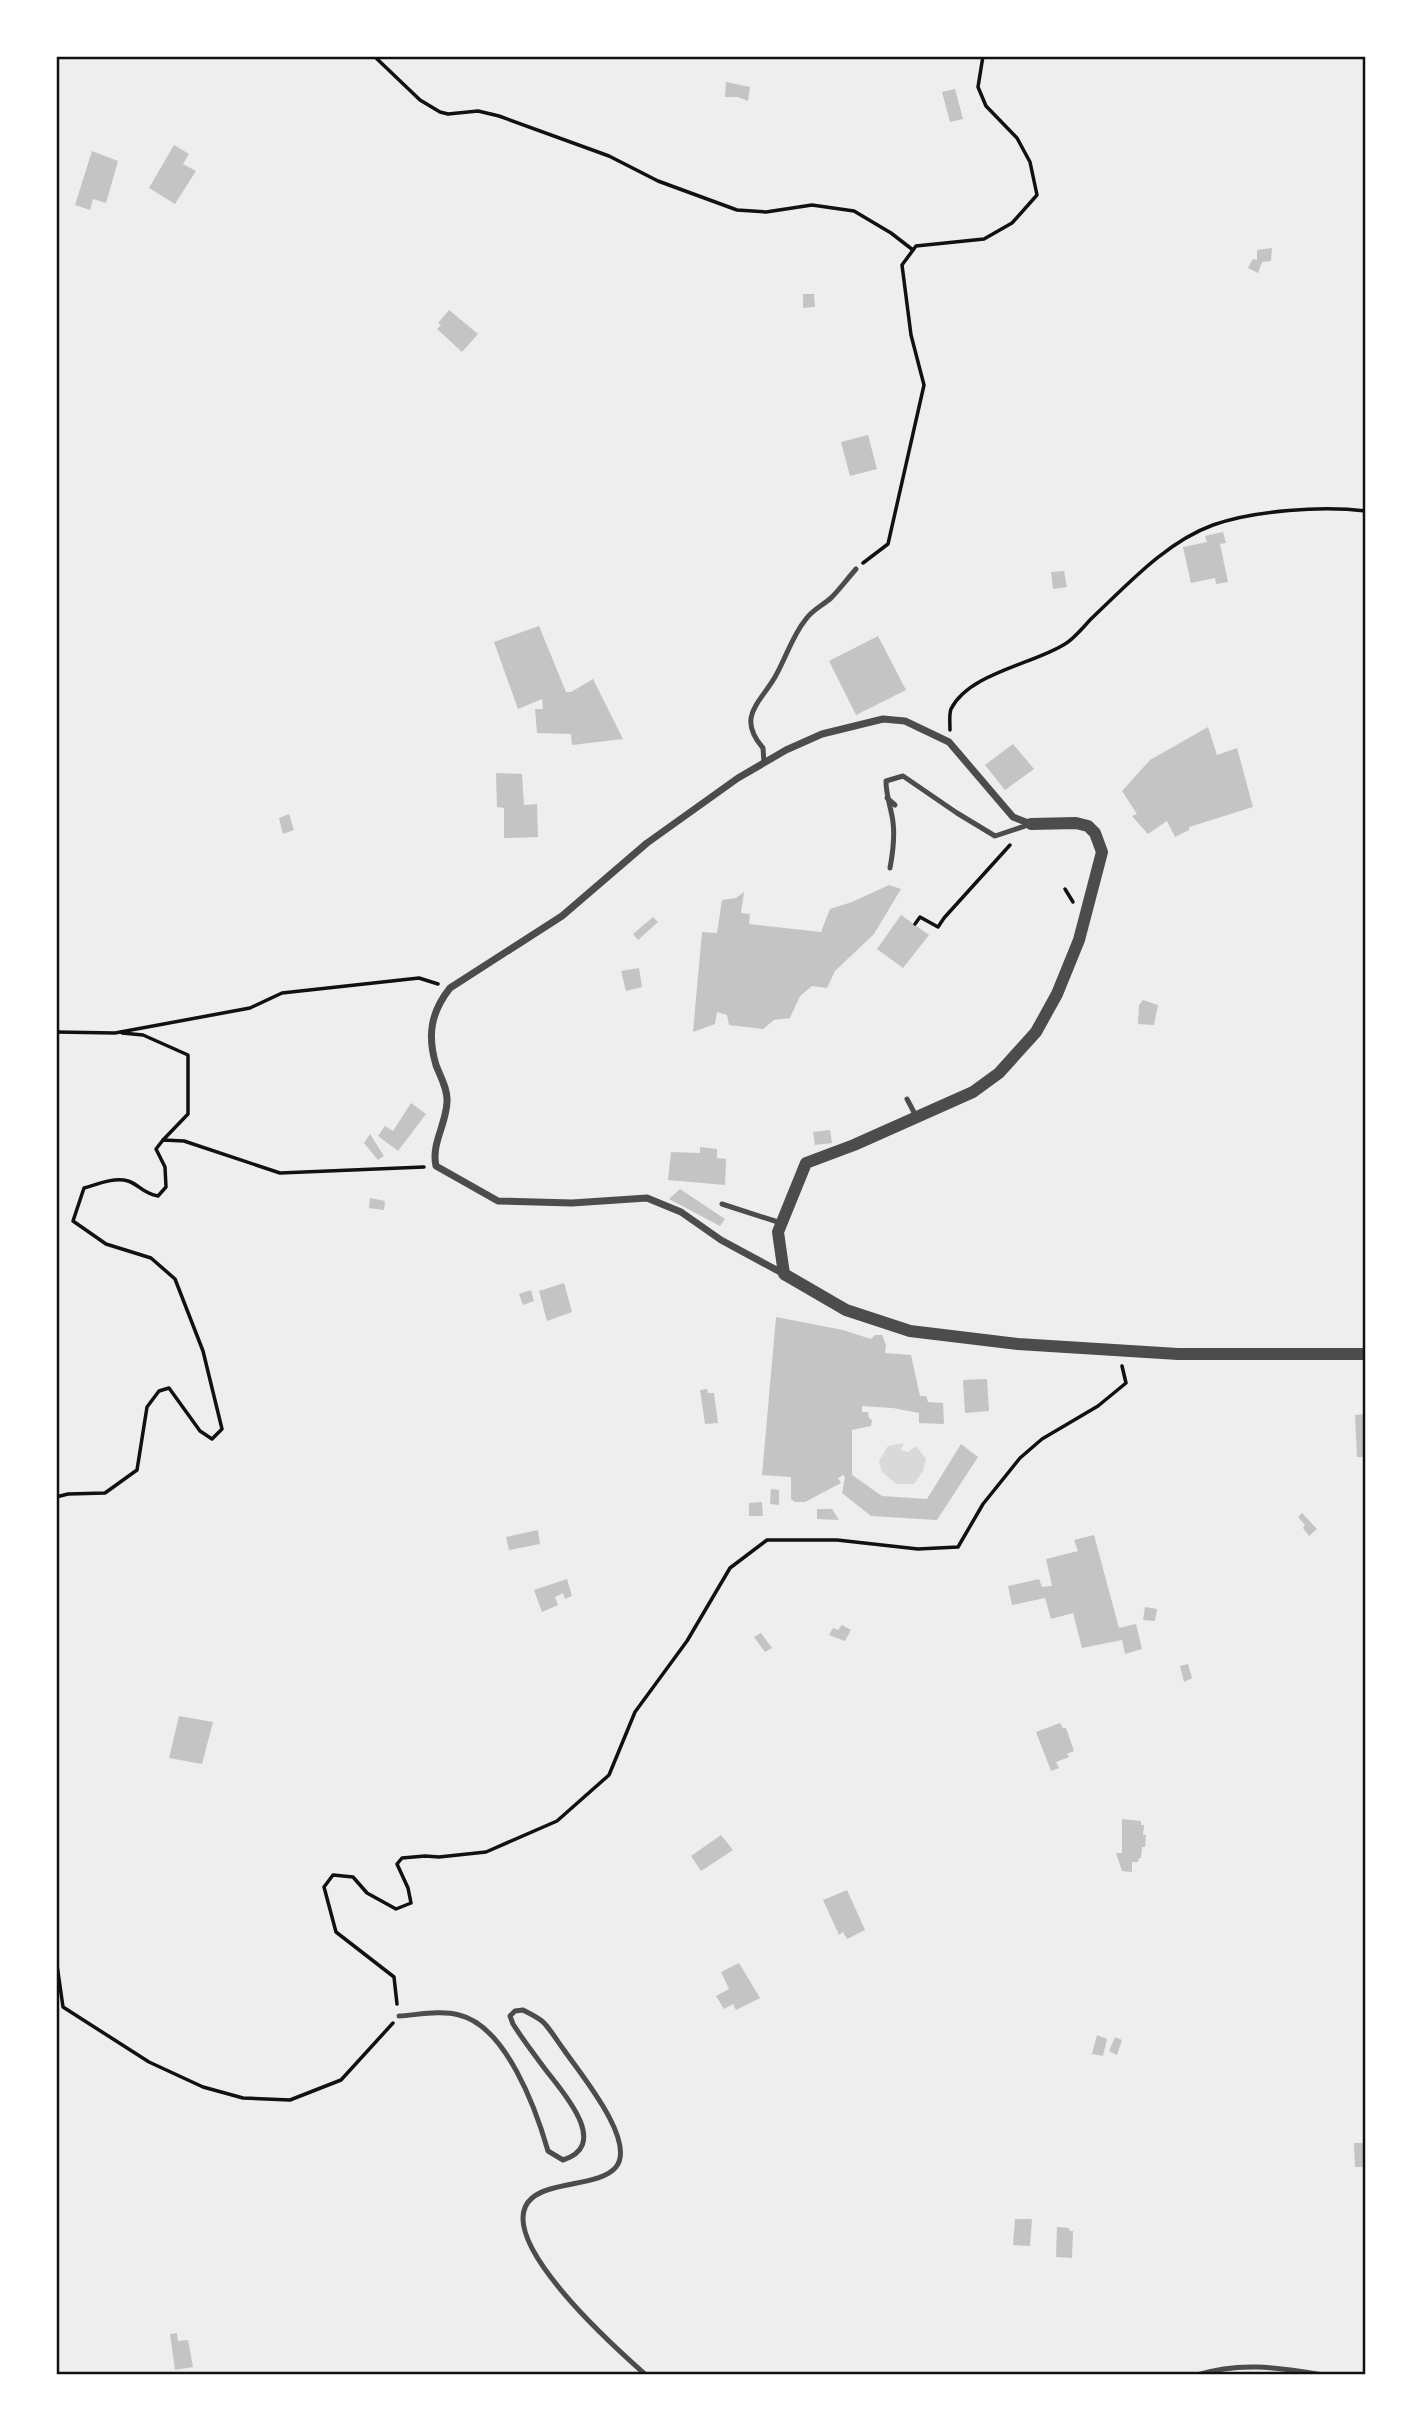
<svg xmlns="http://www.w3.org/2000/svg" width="1422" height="2431" font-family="Inter,sans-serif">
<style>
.green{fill:#eee}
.water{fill:#d9d9d9}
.building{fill:#c4c4c4}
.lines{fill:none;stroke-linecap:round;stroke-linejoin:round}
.path{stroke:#111;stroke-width:3.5}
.service{stroke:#4c4c4c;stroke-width:5}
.minor{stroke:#4c4c4c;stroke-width:7}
.tertiary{stroke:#4c4c4c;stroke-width:12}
.neatline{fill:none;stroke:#111;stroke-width:2.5}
</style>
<rect width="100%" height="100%" fill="#fff"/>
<rect class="green" x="56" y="56" width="1310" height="2319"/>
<path class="water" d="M 904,1443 L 901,1450 L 908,1452 L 916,1446 L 926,1459 L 923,1471 L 914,1484 L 896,1484 L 882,1472 L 879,1461 L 888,1446 Z"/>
<g class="building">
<path d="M 726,82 L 750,87 L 748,101 L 738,97 L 725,97 Z"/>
<path d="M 955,89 L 963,119 L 950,122 L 942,92 Z"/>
<path d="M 174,145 L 189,154 L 183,164 L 196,171 L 175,204 L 149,188 Z"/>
<path d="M 92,151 L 118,161 L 106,203 L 93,199 L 90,210 L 75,205 Z"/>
<path d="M 1272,248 L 1271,261 L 1262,262 L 1258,273 L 1248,268 L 1253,259 L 1257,260 L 1257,250 Z"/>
<path d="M 803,294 L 814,294 L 815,307 L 803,308 Z"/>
<path d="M 449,310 L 478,334 L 462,352 L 437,329 L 441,325 L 438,323 Z"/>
<path d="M 868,435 L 877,469 L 850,476 L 841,442 Z"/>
<path d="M 1223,532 L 1226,543 L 1220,544 L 1228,582 L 1216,584 L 1215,578 L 1191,583 L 1183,547 L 1207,542 L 1205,536 Z"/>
<path d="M 1064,571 L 1067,587 L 1053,589 L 1051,572 Z"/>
<path d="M 539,626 L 566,692 L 571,692 L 593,679 L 623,739 L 572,745 L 571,734 L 537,733 L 535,709 L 543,709 L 542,699 L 518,709 L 494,642 Z"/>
<path d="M 878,636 L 906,690 L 856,715 L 829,661 Z"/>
<path d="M 1208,727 L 1217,755 L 1237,748 L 1253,807 L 1189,827 L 1189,830 L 1175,837 L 1167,821 L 1148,834 L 1132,816 L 1137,814 L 1122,791 L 1150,760 Z"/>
<path d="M 1013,744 L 1034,769 L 1005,790 L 985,765 Z"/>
<path d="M 496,773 L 522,774 L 524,805 L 537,804 L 538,837 L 504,838 L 504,808 L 497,807 Z"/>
<path d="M 289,814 L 294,830 L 283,834 L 279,818 Z"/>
<path d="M 889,885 L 901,889 L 874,934 L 835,971 L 827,988 L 812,986 L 800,996 L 790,1018 L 774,1020 L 763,1029 L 729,1025 L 727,1015 L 717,1012 L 715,1024 L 693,1032 L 702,932 L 717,933 L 722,900 L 736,898 L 744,892 L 741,913 L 750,914 L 749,924 L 821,932 L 830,909 L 852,902 Z"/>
<path d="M 901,915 L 929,935 L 903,968 L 877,949 Z"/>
<path d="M 653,917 L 658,922 L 638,940 L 633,934 Z"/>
<path d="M 639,968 L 642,987 L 626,991 L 621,971 Z"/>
<path d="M 1143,1000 L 1158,1005 L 1154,1025 L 1138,1024 L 1139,1005 Z"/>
<path d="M 411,1103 L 426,1114 L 398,1151 L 378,1136 L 385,1126 L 393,1131 Z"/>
<path d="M 830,1130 L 832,1143 L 815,1145 L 813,1132 Z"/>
<path d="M 370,1134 L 384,1156 L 378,1160 L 364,1143 Z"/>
<path d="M 700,1147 L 717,1149 L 717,1158 L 726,1159 L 725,1185 L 668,1180 L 671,1152 L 700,1153 Z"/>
<path d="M 680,1189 L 725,1219 L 720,1226 L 669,1199 Z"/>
<path d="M 370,1198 L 385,1201 L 384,1210 L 369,1208 Z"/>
<path d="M 564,1283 L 572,1312 L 547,1321 L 539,1291 Z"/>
<path d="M 531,1290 L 534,1301 L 523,1305 L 519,1294 Z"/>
<path d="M 776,1317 L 843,1330 L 871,1339 L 875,1335 L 882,1335 L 886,1345 L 885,1353 L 911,1355 L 920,1396 L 926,1396 L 928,1402 L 943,1403 L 944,1424 L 919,1423 L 919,1413 L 893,1408 L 862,1406 L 862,1412 L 868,1412 L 869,1418 L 872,1420 L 871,1426 L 852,1430 L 852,1475 L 882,1496 L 927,1499 L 961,1444 L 978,1457 L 937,1520 L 871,1516 L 842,1493 L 845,1477 L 843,1475 L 838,1478 L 841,1483 L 805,1502 L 795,1502 L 791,1499 L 791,1477 L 762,1475 Z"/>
<path d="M 987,1379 L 989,1411 L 965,1413 L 963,1380 Z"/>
<path d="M 707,1389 L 708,1393 L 714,1393 L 718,1423 L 705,1424 L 700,1390 Z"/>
<path d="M 1366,1414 L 1366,1457 L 1357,1457 L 1355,1415 Z"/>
<path d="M 771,1489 L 779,1490 L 779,1505 L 770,1504 Z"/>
<path d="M 762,1502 L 763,1516 L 749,1516 L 749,1503 Z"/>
<path d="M 817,1509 L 832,1509 L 839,1520 L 817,1519 Z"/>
<path d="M 1302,1513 L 1317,1529 L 1309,1536 L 1303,1528 L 1305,1525 L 1298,1517 Z"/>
<path d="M 538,1530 L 540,1544 L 509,1550 L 506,1537 Z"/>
<path d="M 1094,1535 L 1119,1628 L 1136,1624 L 1142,1649 L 1125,1654 L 1122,1640 L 1082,1648 L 1073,1613 L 1051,1619 L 1045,1598 L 1012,1605 L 1008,1586 L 1039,1579 L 1042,1587 L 1052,1586 L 1046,1559 L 1078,1551 L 1074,1540 Z"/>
<path d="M 567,1579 L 572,1596 L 565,1599 L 563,1593 L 555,1597 L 558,1605 L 542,1612 L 534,1590 Z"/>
<path d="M 1145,1607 L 1157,1609 L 1155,1621 L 1143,1620 Z"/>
<path d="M 842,1625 L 851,1630 L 845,1641 L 829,1635 L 833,1628 L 838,1630 Z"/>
<path d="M 761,1633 L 772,1648 L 765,1652 L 754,1637 Z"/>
<path d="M 1188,1664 L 1192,1678 L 1184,1682 L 1180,1666 Z"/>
<path d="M 179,1716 L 213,1722 L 202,1764 L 169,1758 Z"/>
<path d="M 1060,1723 L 1063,1728 L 1066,1728 L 1074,1751 L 1067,1754 L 1069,1757 L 1056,1762 L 1059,1768 L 1051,1771 L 1036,1732 Z"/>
<path d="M 1122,1819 L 1141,1821 L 1141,1825 L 1144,1825 L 1143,1835 L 1146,1835 L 1145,1847 L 1142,1847 L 1141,1858 L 1139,1858 L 1138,1862 L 1132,1862 L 1132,1872 L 1122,1871 L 1116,1853 L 1122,1853 Z"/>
<path d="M 721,1835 L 733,1850 L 701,1871 L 691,1856 Z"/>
<path d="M 847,1890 L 865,1930 L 847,1939 L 843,1932 L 839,1935 L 823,1900 Z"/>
<path d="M 739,1963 L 760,1998 L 736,2010 L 733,2004 L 724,2009 L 716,1996 L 729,1989 L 721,1972 Z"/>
<path d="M 1097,2035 L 1107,2039 L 1103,2056 L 1092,2054 Z"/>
<path d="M 1115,2037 L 1122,2040 L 1117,2055 L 1109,2051 Z"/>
<path d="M 1354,2143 L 1366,2143 L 1366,2167 L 1355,2167 Z"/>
<path d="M 1015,2219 L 1032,2219 L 1030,2246 L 1013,2245 Z"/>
<path d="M 1057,2227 L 1069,2228 L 1070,2231 L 1073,2231 L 1072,2258 L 1056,2257 Z"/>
<path d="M 177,2333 L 178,2341 L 188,2340 L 193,2367 L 175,2370 L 170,2334 Z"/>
</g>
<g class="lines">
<g class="path">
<path d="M 374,56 L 420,100 L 440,112 L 448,114 L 478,111 L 499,116 L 609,156 L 658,181 L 737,210 L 766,212 L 812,205 L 854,211 L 891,233 L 913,250"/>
<path d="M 863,563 L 888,544 L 924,385 L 911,335 L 902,265 L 916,246 L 984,239 L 1012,223 L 1037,195 L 1030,162 L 1017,138 L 986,106 L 978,87 L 983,56"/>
<path d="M 950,730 C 950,723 949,714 951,709 C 969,673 1034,664 1065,644 C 1075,638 1084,626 1092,618 C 1128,584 1166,542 1213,525 C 1254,510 1323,506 1366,511"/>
<path d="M 1065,889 L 1073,902"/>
<path d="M 915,924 L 920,917 L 938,927 L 944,918 L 1010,845"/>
<path d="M 56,1032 L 115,1033 L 250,1008 L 282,993 L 419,978 L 438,984"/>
<path d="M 122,1033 L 143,1035 L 188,1055 L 188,1114 L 163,1140"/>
<path d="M 56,1497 L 68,1494 L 105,1493 L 137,1470 L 147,1407 L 159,1391 L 169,1388 L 200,1431 L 212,1439 L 222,1429 L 203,1351 L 175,1279 L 151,1258 L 106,1244 L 73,1221 L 84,1188 C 98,1184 114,1177 128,1181 C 140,1185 142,1193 158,1196 L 166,1187 L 165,1167 L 156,1149 L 163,1140 L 184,1141 L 280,1173 L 424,1167"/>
<path d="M 56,1958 L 63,2007 L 149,2062 L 203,2087 L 243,2098 L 290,2100 L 341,2080 L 393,2023"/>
<path d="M 397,2004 L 394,1977 L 336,1932 L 324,1887 L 333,1875 L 353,1877 L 367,1893 L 396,1909 L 411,1903 L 408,1888 L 397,1864 L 402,1858 L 425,1856 L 439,1857 L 486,1852 L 557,1821 L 609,1775 L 635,1712 L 687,1641 L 730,1568 L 767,1540 L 837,1540 L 918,1549 L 958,1547 L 983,1504 L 1020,1458 L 1042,1439 L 1098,1406 L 1126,1383 L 1122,1366"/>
</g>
<g class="service">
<path d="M 764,763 L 763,748 C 736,717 760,703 775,677 C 786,658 792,636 806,619 C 812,610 823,605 831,598 C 840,589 848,578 856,569"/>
<path d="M 887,798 L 895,805"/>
<path d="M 890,868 C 893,852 895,838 893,822 C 891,807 886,796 886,781 L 903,776 L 957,813 L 995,836 L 1031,824"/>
<path d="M 907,1099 L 917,1118"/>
<path d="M 722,1204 L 781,1223"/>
<path d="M 399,2016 C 417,2015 441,2010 459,2015 C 506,2026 536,2109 548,2151 L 563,2160 C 612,2145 561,2090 545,2069 C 534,2054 523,2040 513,2024 L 510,2016 L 515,2011 L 523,2010 C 530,2014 540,2018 545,2024 C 552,2032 558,2042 564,2050 C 579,2072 637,2141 616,2167 C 601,2186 552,2181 532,2198 C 488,2236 620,2352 646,2375"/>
<path d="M 1197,2375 C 1242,2361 1279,2368 1324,2375"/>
</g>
<path class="minor" d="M 784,1274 L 721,1240 L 681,1212 L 647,1198 L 572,1203 L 498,1201 L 436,1166 C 431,1144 446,1125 447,1102 C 448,1089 440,1076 436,1065 C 427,1035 431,1012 450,988 L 562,916 L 647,843 L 738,778 L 786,750 L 822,734 L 883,719 L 905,721 L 949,742 L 1013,817 L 1031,824"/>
<path class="tertiary" d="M 1031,824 L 1076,823 L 1088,826 L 1095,833 L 1102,852 L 1079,940 L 1057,994 L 1036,1032 L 999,1073 L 973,1092 L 854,1145 L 806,1163 L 778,1232 L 784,1274 L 846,1310 L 910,1331 L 1018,1344 L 1178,1354 L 1366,1354"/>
</g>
<rect width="1422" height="2431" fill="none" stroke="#ffffff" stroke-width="116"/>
<rect x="58" y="58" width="1306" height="2315" class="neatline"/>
</svg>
